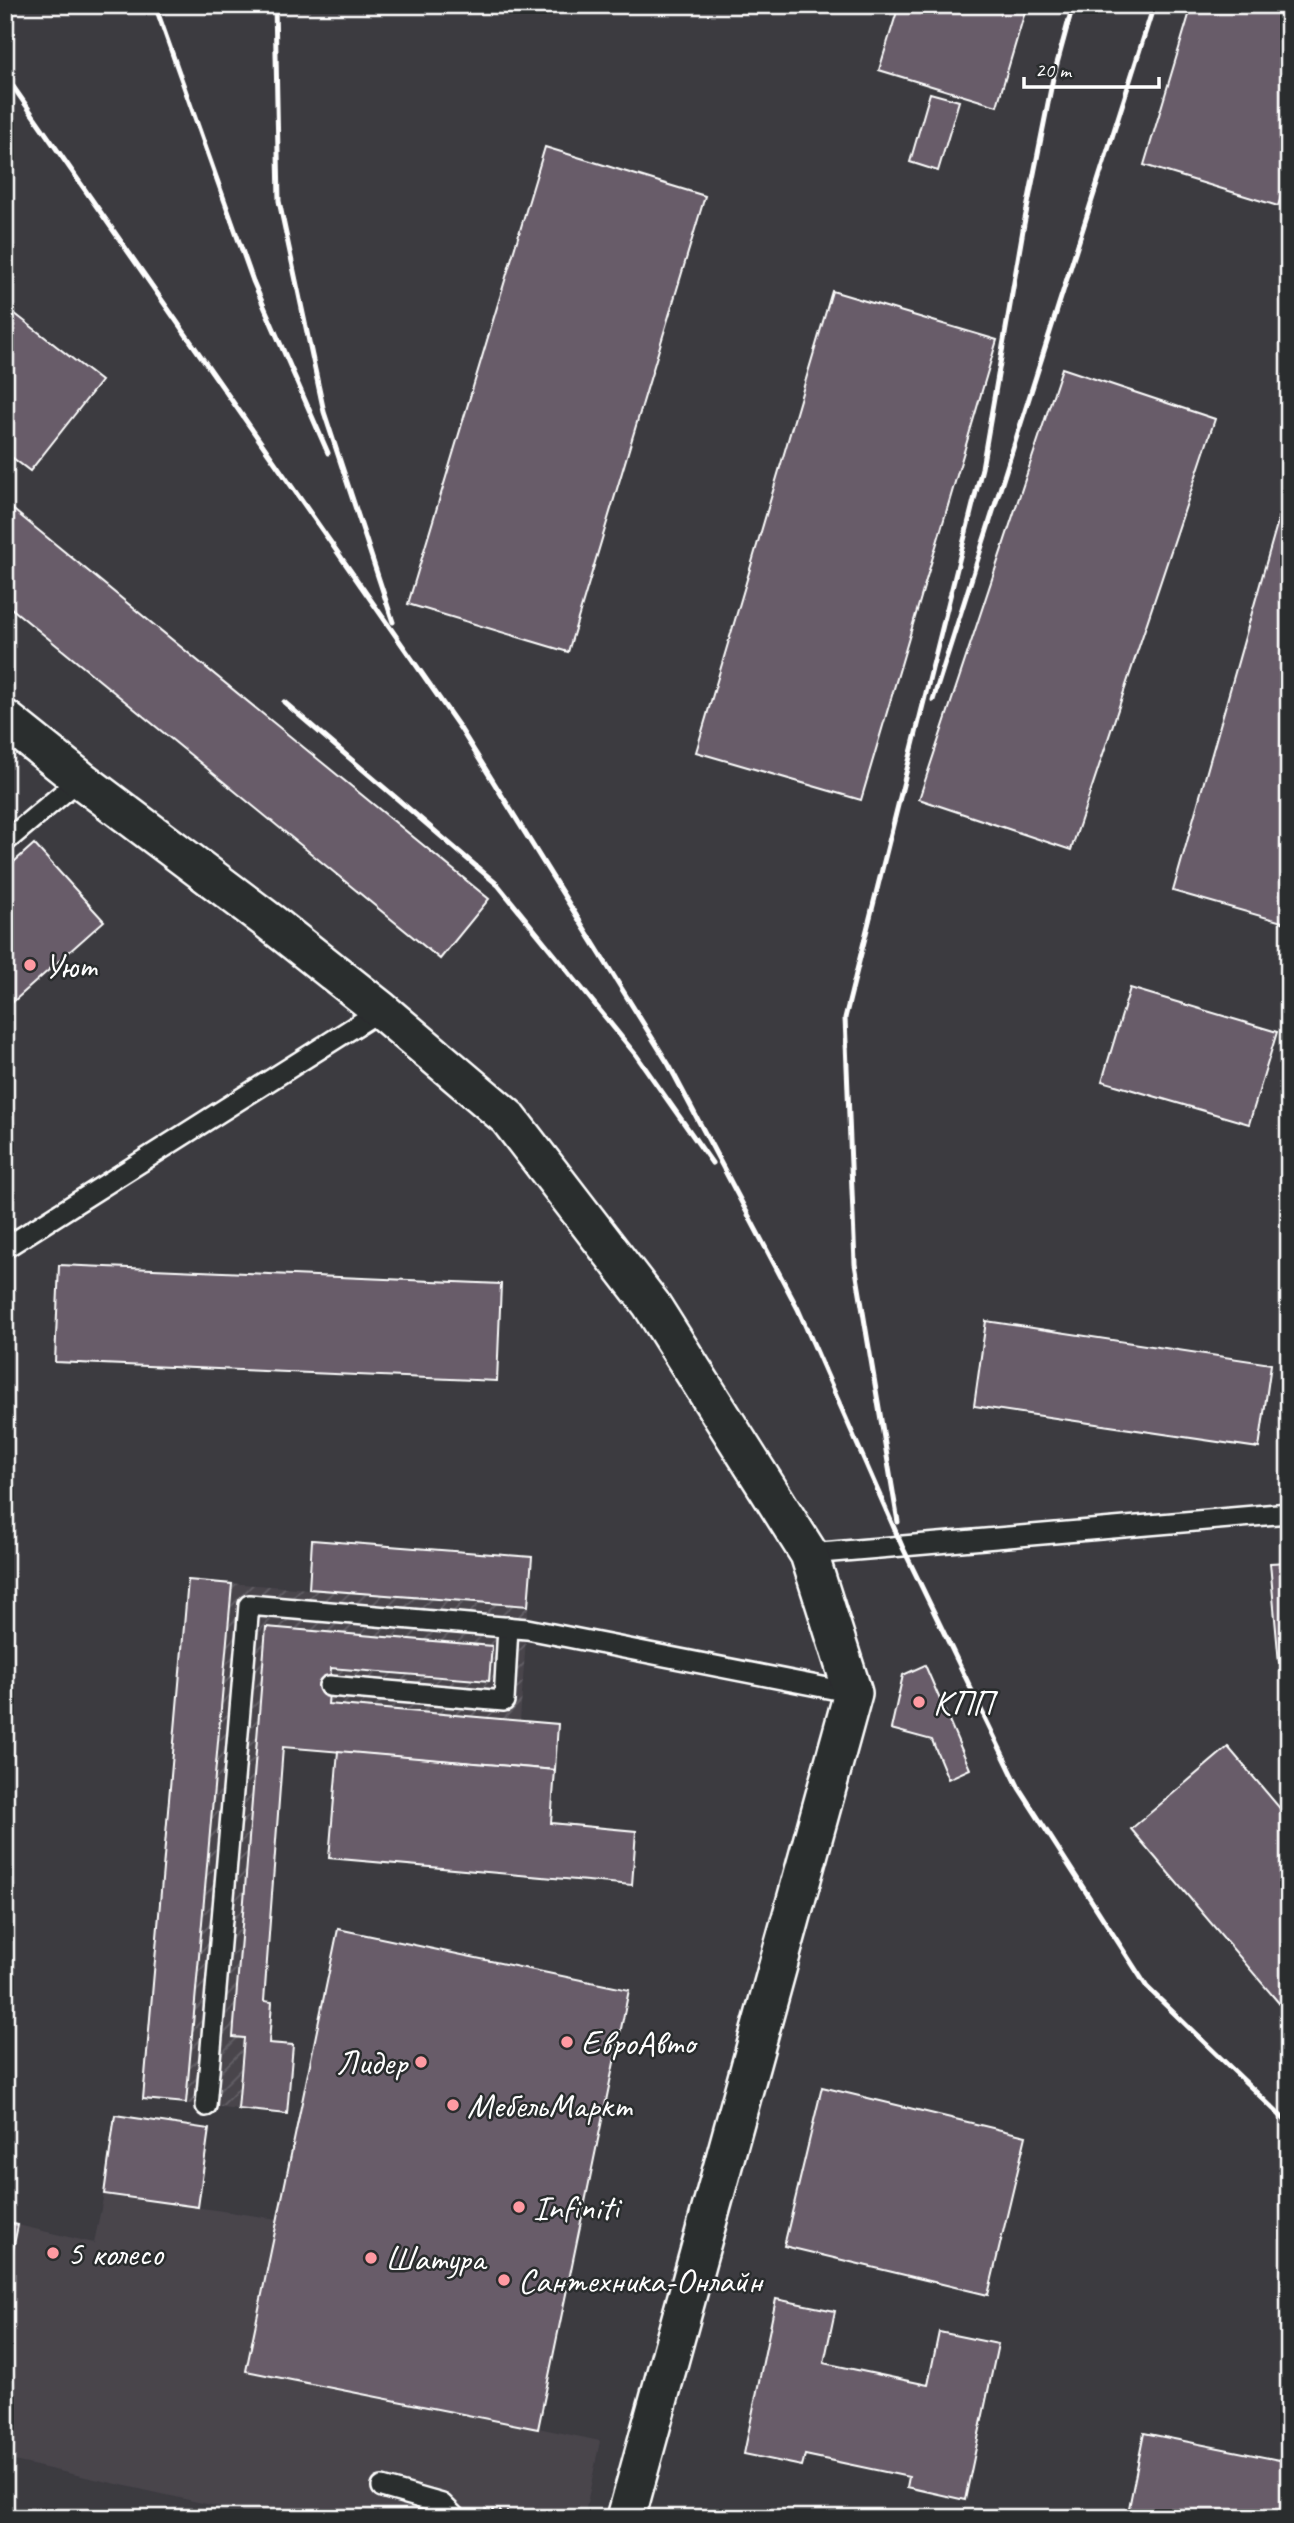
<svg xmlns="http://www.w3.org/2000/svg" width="1294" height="2523" font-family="Caveat,sans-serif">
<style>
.built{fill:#49454c}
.industrial{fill:url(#industrial-furrows)}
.building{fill:#675b69;stroke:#fff;stroke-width:2}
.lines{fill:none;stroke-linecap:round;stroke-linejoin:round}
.lane-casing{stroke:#fff;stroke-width:24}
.street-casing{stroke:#fff;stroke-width:42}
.path{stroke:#fff;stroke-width:4.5;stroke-dasharray:2 5;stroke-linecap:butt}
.lane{stroke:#2a2d2e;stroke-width:19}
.street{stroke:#2a2d2e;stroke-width:37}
.rail{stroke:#fff;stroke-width:5}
.poi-dot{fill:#ff9aa2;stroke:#2a2d2e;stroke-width:2.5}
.labels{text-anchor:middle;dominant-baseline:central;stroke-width:5;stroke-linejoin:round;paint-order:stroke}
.poi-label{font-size:35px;fill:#fff;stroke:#2a2d2e;text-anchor:start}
</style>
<defs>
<pattern id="industrial-furrows" width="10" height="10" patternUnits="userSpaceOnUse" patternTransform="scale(1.75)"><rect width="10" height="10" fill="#49454c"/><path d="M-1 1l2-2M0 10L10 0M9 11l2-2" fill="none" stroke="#646167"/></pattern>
</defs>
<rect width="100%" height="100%" fill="#3c3b40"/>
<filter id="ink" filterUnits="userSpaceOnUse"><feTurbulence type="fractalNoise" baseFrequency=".0143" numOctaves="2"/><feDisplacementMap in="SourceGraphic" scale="14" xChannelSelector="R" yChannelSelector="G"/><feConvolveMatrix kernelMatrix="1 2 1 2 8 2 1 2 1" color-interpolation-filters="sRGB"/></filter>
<g filter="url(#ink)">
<path class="built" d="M 338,1929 L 629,1990 L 538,2428 L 600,2441 L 584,2518 L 270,2518 L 5,2459 L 5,2222 L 94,2243 L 104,2194 L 278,2219 Z"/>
<path class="industrial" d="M 312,1540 L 532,1557 L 520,1720 L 558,1724 L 555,1770 L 283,1747 L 264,2000 L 272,2002 L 269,2043 L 293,2045 L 287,2114 L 143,2099 L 188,1580 L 309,1589 Z"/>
<g class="building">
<path d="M 899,5 L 1027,5 L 997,106 L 879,70 Z"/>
<path d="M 1192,5 L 1289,5 L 1289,171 L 1278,206 L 1144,165 Z"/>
<path d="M 930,93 L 959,101 L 938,171 L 910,162 Z"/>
<path d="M 545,147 L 705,196 L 568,652 L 408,604 Z"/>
<path d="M 832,291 L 997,340 L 861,800 L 696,752 Z"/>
<path d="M 5,306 L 101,381 L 30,471 L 5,452 Z"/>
<path d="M 1062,368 L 1215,419 L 1071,850 L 919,799 Z"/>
<path d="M 1289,482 L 1289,924 L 1173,891 Z"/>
<path d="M 5,503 L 489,899 L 440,959 L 5,603 Z"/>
<path d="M 34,844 L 104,921 L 5,1009 L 5,870 Z"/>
<path d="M 1130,988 L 1277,1032 L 1249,1124 L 1102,1081 Z"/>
<path d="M 59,1265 L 501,1284 L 497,1381 L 55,1362 Z"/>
<path d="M 986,1321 L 1271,1364 L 1259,1448 L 974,1406 Z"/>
<path d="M 312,1540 L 532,1557 L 528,1606 L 309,1589 Z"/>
<path d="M 1289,1562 L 1289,1662 L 1279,1663 L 1270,1563 Z"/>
<path d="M 188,1580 L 232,1584 L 186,2103 L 143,2099 Z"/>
<path d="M 266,1627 L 492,1646 L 489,1681 L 331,1668 L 328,1704 L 558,1724 L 555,1770 L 283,1747 L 264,2001 L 272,2002 L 269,2043 L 293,2045 L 287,2114 L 238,2109 L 244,2038 L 233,2037 Z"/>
<path d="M 925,1665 L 970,1769 L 948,1779 L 932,1740 L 891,1729 L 903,1675 Z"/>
<path d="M 1228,1747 L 1289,1819 L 1289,2005 L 1284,2009 L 1131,1829 Z"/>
<path d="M 338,1751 L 555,1770 L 551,1823 L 636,1831 L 632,1885 L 329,1858 Z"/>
<path d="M 338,1929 L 629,1990 L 538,2429 L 246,2371 Z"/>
<path d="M 822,2087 L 1026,2136 L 988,2295 L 784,2246 Z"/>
<path d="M 115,2115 L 209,2129 L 198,2207 L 104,2194 Z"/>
<path d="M 5,2222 L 18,2225 L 11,2259 L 5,2258 Z"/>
<path d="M 776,2299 L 835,2311 L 824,2363 L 928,2385 L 939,2332 L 998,2344 L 965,2500 L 907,2487 L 909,2477 L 805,2455 L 802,2466 L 744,2454 Z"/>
<path d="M 1144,2433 L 1289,2462 L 1289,2518 L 1127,2518 Z"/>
</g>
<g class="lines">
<g class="lane-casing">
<g id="lane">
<path d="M 5,842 L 80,779"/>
<path d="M 5,1248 L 381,1010"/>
<path d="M 809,1554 L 1289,1513"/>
<path d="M 329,1686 L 504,1701 L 508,1627"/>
<path d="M 206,2106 L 249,1605 L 527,1629 L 853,1693"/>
<path d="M 382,2487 L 442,2504 L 456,2518"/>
</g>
</g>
<g class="street-casing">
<path id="street" d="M 5,719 L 80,779 L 270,922 L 381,1010 L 508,1118 L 651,1304 L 809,1554 L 853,1693 L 626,2518"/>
</g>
<path class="path" d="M 485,2510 L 546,2518"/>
<use href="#lane" class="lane"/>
<use href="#street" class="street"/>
<g class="rail">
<path d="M 155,5 L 253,281 L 328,453"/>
<path d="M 275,5 L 279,201 L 324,412 L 393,622"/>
<path d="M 5,75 L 460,728 L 669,1065 L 798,1309 L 902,1546 L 1019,1788 L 1147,1987 L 1289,2124"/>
<path d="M 933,700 L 1154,5"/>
<path d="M 284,702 L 498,885 L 636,1055 L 712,1163"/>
<path d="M 898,1522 L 855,1264 L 845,1018 L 982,468 L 1024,224 L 1053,78 L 1073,5"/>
</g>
</g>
</g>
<g class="poi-dot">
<circle cx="30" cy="965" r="7"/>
<circle cx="919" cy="1702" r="7"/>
<circle cx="567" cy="2042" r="7"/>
<circle cx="421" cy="2062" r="7"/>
<circle cx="453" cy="2105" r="7"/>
<circle cx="519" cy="2207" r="7"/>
<circle cx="53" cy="2253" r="7"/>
<circle cx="371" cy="2258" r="7"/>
<circle cx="504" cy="2280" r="7"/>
</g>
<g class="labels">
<g class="poi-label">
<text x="44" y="965">Уют</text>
<text x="933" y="1702">КПП</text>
<text x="581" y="2042">ЕвроАвто</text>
<text x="407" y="2062" text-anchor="end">Лидер</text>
<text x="467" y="2105">МебельМаркт</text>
<text x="533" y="2207">Infiniti</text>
<text x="67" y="2253">5 колесо</text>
<text x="385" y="2258">Шатура</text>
<text x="518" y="2280">Сантехника-Онлайн</text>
</g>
</g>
<rect width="1294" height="2523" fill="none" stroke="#2a2d2e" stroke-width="28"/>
<rect x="14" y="14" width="1266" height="2495" fill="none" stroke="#fff" stroke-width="2.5" filter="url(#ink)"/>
<path d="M1024 77v10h135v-10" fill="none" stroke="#ffffff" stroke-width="3.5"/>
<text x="1035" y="77" font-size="21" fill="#ffffff" stroke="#2a2d2e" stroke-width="5" paint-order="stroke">20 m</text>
</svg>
